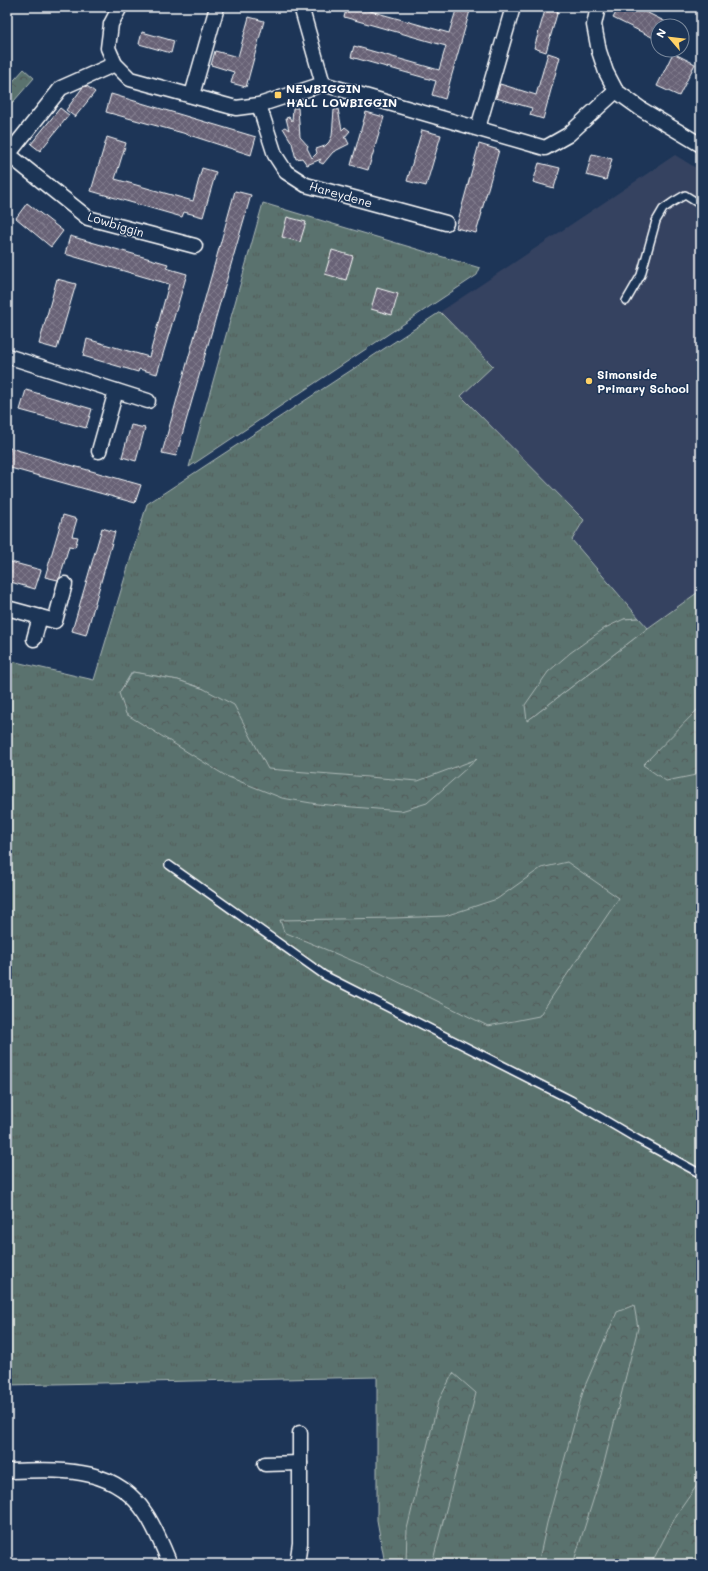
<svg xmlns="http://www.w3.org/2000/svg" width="708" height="1571" font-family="Mali,sans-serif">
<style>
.built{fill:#344260}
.grass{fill:url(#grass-tufts);stroke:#acb8b6;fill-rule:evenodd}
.forest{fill:url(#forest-crowns);stroke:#acb8b6}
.building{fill:url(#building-cross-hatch);stroke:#fff}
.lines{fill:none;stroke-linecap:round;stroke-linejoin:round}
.lane-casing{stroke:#fff;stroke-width:10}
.street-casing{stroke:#fff;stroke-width:17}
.lane{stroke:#1d3557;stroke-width:7}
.street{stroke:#1d3557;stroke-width:14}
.poi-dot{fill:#ffd166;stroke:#1d3557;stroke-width:1.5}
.labels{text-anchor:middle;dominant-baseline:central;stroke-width:3;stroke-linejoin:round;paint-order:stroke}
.poi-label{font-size:12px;font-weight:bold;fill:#fff;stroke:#1d3557;text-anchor:start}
.street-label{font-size:12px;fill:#fff;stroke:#1d3557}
</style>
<defs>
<pattern id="grass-tufts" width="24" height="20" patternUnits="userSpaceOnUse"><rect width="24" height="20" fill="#5a726e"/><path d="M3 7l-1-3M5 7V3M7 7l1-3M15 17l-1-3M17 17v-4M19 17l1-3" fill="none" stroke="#525b5a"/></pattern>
<pattern id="forest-crowns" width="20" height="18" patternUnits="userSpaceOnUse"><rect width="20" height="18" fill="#5a726e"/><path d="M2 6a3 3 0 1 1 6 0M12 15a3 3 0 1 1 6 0" fill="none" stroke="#525b5a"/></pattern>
<pattern id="building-cross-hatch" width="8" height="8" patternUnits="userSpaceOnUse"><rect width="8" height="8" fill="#686276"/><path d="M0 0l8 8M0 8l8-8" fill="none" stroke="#7f7a8b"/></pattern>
</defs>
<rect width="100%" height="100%" fill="#1d3557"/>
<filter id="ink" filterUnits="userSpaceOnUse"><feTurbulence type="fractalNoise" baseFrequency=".025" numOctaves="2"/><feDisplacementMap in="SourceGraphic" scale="8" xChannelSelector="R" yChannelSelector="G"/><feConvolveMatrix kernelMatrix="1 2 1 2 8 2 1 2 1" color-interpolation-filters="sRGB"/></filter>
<g filter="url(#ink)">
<path class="built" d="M 675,155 L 701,171 L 701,590 L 648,628 L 572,539 L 584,520 L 461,396 L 440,312 Z"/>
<g class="grass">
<path d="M 263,203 L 480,268 L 477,275 L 189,467 Z"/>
<path d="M 440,312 L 493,366 L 461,396 L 584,520 L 572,540 L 639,618 L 624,619 L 527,721 L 648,628 L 701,590 L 701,1564 L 385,1564 L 377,1520 L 377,1377 L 7,1385 L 7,660 L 94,680 L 147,504 ZM 132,672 L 178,680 L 204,689 L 119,693 Z"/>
</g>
<g class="forest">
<path d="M 24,69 L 34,78 L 7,109 L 7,88 Z"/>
<path d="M 639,618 L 648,628 L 527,721 L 525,705 L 548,672 L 570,653 L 605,628 L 624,619 Z"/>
<path d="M 133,672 L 178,680 L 204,689 L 234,705 L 268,769 L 418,781 L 477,759 L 427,803 L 401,811 L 317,804 L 282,798 L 226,776 L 126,714 L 119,693 Z"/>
<path d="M 701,706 L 701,774 L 666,781 L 643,765 Z"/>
<path d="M 567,862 L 619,898 L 539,1016 L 488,1026 L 370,968 L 284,932 L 280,920 L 394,918 L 445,916 L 497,899 L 541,868 Z"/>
<path d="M 634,1305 L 638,1328 L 601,1475 L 573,1564 L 538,1564 L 547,1523 L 584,1388 L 617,1312 Z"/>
<path d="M 453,1373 L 476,1393 L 432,1564 L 406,1564 L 407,1529 L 438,1402 Z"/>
<path d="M 700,1481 L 701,1481 L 701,1564 L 651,1564 L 677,1514 Z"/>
</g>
<g class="building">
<path d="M 347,7 L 356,7 L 449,33 L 457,7 L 471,7 L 445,99 L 432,95 L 436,81 L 351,57 L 354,46 L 439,70 L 446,46 L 344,17 Z"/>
<path d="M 546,7 L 559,7 L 546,52 L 534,48 Z"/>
<path d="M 619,7 L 636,7 L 674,26 L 658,26 L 658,40 L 613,18 Z"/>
<path d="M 249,17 L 264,21 L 246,87 L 231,83 L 234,72 L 211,65 L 215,51 L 238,57 Z"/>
<path d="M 142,32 L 174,41 L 171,53 L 139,44 Z"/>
<path d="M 548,53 L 560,57 L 543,119 L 530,115 L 532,108 L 496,98 L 500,84 L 536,95 Z"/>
<path d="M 673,53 L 695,64 L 679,96 L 657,86 Z"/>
<path d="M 87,86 L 95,92 L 75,117 L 66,110 L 83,87 Z"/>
<path d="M 111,94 L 256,137 L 251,155 L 183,133 L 106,112 Z"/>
<path d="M 60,108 L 69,115 L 40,151 L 31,144 Z"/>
<path d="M 293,108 L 298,108 L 300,137 L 308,146 L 307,148 L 312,158 L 317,153 L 316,149 L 325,146 L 329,142 L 332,136 L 334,110 L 338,109 L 342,130 L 345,127 L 350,131 L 344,138 L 346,138 L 349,144 L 333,152 L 323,164 L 319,162 L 321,159 L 307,165 L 302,158 L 296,159 L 292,143 L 283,128 L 285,127 L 289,130 L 286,118 L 289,117 L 292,121 Z"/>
<path d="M 366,112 L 384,117 L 368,170 L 351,165 Z"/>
<path d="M 422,130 L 441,135 L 426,186 L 407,181 Z"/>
<path d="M 107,137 L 126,143 L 115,179 L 193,201 L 202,168 L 216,172 L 203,217 L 184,212 L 182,217 L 91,191 Z"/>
<path d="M 479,144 L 499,150 L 481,213 L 482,213 L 476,233 L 456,228 Z"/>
<path d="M 592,154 L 612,159 L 606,180 L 586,175 Z"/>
<path d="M 539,163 L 560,168 L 554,188 L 533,182 Z"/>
<path d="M 235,191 L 251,195 L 176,456 L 162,453 Z"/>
<path d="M 27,203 L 63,231 L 51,247 L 16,218 Z"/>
<path d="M 287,217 L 306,222 L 300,242 L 282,237 Z"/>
<path d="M 70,236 L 168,264 L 166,268 L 187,274 L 157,374 L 139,369 L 138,372 L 83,356 L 87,339 L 149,357 L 169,284 L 65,254 Z"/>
<path d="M 332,250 L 353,256 L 346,280 L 325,274 Z"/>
<path d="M 57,279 L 76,284 L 57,349 L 39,344 Z"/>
<path d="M 377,288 L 398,294 L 392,315 L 371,309 Z"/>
<path d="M 26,390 L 92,409 L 86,428 L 20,410 Z"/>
<path d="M 131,425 L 145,428 L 136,461 L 122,457 Z"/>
<path d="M 10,448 L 141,485 L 135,503 L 7,467 L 7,458 Z"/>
<path d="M 63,515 L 77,519 L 72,536 L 78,537 L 75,547 L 69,546 L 60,577 L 58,580 L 45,577 Z"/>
<path d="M 102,528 L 115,532 L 86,635 L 72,631 Z"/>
<path d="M 7,561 L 41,570 L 35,589 L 7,581 Z"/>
</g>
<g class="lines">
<g class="lane-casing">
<g id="lane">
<path d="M 626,301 L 641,275 L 656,221 L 663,209 L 673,202 L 685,195 L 701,205"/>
<path d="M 169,865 L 324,975 L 571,1100 L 637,1139 L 701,1174"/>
</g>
</g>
<g class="street-casing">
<g id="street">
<path d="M 120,7 L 111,24 L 108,48 L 115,64 L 130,79 L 236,108 L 259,105 L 323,84 L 545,148 L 568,135 L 616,91"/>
<path d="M 303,7 L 302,10 L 323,84"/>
<path d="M 598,7 L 594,25 L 599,51 L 606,72 L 616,91 L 641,109 L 701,145"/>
<path d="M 192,95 L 217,7"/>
<path d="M 259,105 L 275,155 L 286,172 L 306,185 L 446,223"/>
<path d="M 478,128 L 513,7"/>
<path d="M 8,154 L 88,218 L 195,246"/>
<path d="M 7,156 L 61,88 L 115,64"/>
<path d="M 7,356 L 148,401"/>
<path d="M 99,451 L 116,391"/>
<path d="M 7,608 L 55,621 L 65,584"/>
<path d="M 34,639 L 40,617"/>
<path d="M 265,1464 L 300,1463"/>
<path d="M 7,1471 C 58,1470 114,1464 146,1514 C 156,1529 163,1547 170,1564"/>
<path d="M 297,1564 L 300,1543 L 300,1433"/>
</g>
</g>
<use href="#lane" class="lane"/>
<use href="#street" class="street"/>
</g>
</g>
<g class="poi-dot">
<rect x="274" y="91" width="8" height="8" rx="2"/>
<circle cx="589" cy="381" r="4"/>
</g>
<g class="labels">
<g class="poi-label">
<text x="286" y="88">NEWBIGGIN<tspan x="286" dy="14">HALL LOWBIGGIN</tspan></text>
<text x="597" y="374">Simonside<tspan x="597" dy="14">Primary School</tspan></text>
</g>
<g class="street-label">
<text transform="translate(341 194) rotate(16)">Hareydene</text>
<text transform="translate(116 224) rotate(17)">Lowbiggin</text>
</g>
</g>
<rect width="708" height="1571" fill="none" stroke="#1d3557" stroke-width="24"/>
<rect x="12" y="12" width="684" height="1547" fill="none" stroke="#fff" stroke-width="1.5" filter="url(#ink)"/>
<g transform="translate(670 38) rotate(298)"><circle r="19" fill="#1d3557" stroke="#77869a"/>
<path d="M0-3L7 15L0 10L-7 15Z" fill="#ffd166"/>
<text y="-6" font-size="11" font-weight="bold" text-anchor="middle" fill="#ffffff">N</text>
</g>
</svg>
